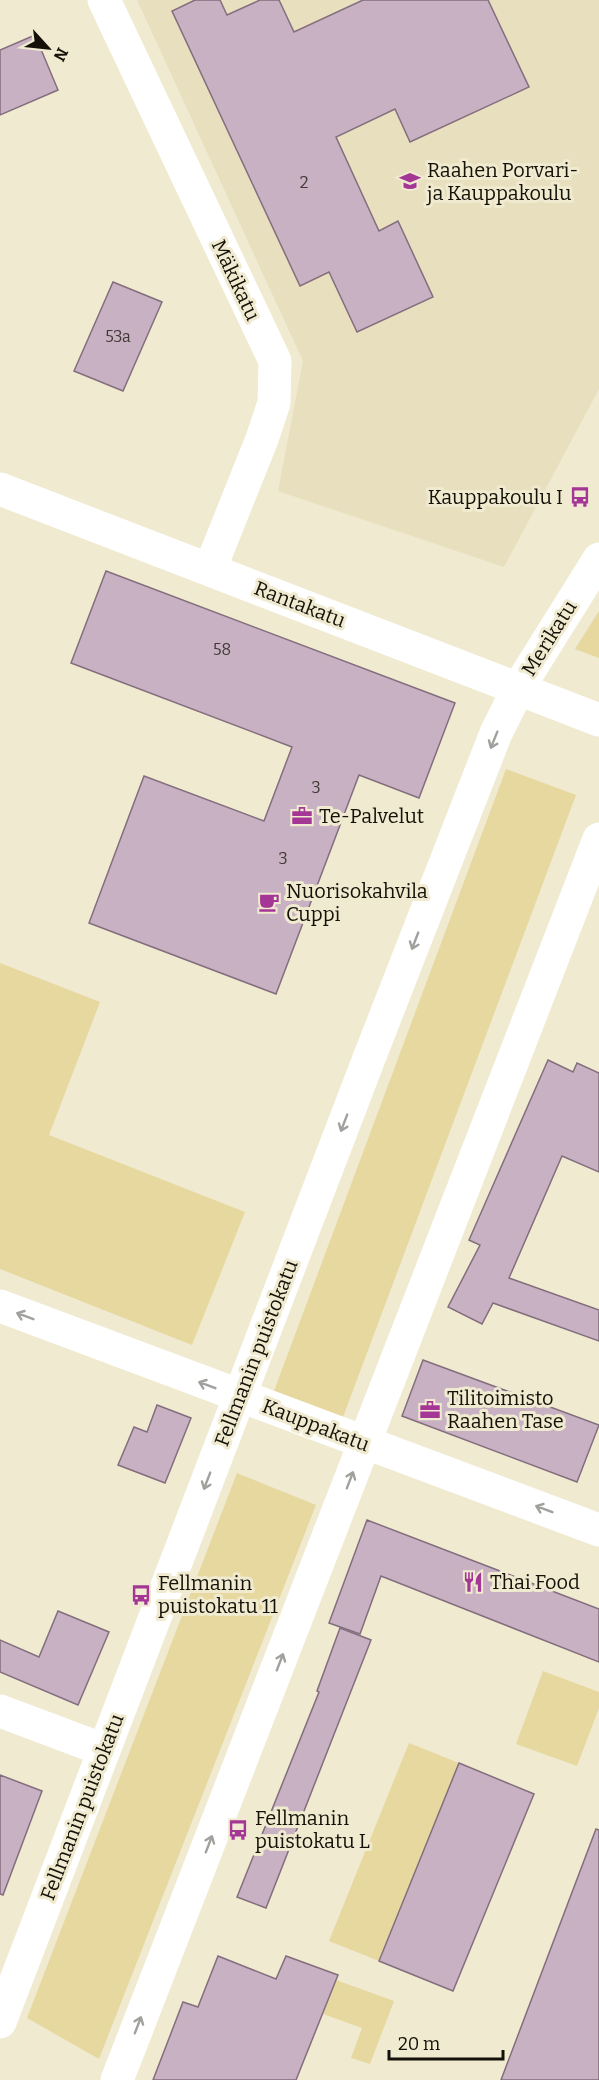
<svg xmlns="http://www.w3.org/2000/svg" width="599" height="2080" font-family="Bitter,serif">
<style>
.built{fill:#e7dfbd}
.green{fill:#e6d89f}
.building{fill:#c8b1c2;stroke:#836e7e;stroke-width:1.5}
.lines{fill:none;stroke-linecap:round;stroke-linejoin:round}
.street{stroke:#fff;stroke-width:33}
.secondary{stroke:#fff;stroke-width:33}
.oneway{stroke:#a1a09c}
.labels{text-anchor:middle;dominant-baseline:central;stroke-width:6;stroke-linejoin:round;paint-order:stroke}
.number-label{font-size:16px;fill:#413936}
.poi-label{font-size:20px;fill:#141108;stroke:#f0ead0;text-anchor:start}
.street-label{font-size:20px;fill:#141108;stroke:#f0ead0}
</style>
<rect width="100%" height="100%" fill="#f0ead0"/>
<path class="built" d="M 137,0 L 599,0 L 599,389 L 504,567 L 278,491 L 303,361 Z"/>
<g class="green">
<path d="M 599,611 L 599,658 L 575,649 Z"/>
<path d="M 506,769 L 576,795 L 343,1417 L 274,1391 Z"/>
<path d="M 0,963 L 100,1002 L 49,1135 L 245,1212 L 192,1345 L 0,1269 Z"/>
<path d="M 237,1473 L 316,1505 L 99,2059 L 27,2018 Z"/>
<path d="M 543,1671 L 599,1692 L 599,1708 L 577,1766 L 516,1744 Z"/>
<path d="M 409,1743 L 459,1763 L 379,1961 L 329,1941 Z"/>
<path d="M 336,1980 L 394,2001 L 370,2064 L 351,2058 L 362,2028 L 323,2014 Z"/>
</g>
<g class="building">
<path d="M 195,0 L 220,0 L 227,15 L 260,0 L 279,0 L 294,32 L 363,0 L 488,0 L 529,87 L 410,142 L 395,109 L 336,137 L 379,231 L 398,221 L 433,297 L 357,332 L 329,272 L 300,286 L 172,11 Z"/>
<path d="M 35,35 L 58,90 L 0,115 L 0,50 Z"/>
<path d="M 113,282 L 162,302 L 123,391 L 74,371 Z"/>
<path d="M 106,571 L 455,703 L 419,798 L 359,775 L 276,994 L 89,923 L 144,776 L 264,821 L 292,747 L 71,663 Z"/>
<path d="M 548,1060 L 573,1072 L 577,1063 L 599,1073 L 599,1172 L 562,1156 L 509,1278 L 599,1310 L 599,1341 L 493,1303 L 482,1324 L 448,1307 L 480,1245 L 469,1240 Z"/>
<path d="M 423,1360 L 599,1425 L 577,1482 L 402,1416 Z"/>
<path d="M 157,1405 L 191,1418 L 165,1483 L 118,1465 L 134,1427 L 147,1432 Z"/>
<path d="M 367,1520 L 599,1609 L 599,1662 L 381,1576 L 360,1634 L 329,1623 Z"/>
<path d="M 58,1611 L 109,1632 L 78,1705 L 0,1672 L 0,1640 L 39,1657 Z"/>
<path d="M 340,1628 L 371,1640 L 266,1908 L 237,1897 L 319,1692 L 317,1691 Z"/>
<path d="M 459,1763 L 534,1794 L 453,1991 L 379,1961 Z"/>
<path d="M 0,1775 L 42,1791 L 3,1895 L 0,1894 Z"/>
<path d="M 596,1829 L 599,1830 L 599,2080 L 501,2080 Z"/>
<path d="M 218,1956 L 276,1979 L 286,1956 L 338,1975 L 296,2080 L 153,2080 L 183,2002 L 198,2007 Z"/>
</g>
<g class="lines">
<g class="street">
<path d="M 104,0 L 275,361 L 274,403 L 262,439 L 210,569"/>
<path d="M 0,489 L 599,720"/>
<path d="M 519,687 L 599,559"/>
<path d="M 0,1306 L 599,1530"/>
<path d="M 0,1711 L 104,1750"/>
</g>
<g class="secondary">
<path d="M 0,2022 L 368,1061 L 496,733 L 519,687"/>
<path d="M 117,2080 L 599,839"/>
</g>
</g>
<defs><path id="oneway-shaft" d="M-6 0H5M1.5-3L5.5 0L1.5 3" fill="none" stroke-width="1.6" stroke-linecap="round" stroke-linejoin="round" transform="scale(1.5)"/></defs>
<g class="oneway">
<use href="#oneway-shaft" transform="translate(494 740) rotate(112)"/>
<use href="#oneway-shaft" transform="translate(415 941) rotate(111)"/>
<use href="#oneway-shaft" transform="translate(344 1123) rotate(111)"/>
<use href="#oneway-shaft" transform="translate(25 1316) rotate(-159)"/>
<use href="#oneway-shaft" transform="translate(207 1385) rotate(-159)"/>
<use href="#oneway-shaft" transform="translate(350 1480) rotate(-69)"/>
<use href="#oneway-shaft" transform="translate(207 1481) rotate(111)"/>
<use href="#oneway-shaft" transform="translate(544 1509) rotate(-159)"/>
<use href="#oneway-shaft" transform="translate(280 1662) rotate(-69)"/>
<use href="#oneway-shaft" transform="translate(209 1844) rotate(-69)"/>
<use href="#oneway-shaft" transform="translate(138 2025) rotate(-69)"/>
</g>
<defs>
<g id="school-bare" transform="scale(1.62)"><path d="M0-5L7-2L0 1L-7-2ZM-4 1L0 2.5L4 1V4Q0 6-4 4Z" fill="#a43695" stroke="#f0ead0" stroke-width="2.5" paint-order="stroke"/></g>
<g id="bus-bare" transform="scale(1.62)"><path d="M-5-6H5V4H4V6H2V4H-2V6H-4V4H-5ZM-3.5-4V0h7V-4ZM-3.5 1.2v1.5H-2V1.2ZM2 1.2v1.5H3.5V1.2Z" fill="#a43695" stroke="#f0ead0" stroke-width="2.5" paint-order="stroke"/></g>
<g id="office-bare" transform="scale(1.62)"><path d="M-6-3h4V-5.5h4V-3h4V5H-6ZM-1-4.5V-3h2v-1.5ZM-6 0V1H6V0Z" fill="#a43695" stroke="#f0ead0" stroke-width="2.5" paint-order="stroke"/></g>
<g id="cafe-bare" transform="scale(1.62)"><path d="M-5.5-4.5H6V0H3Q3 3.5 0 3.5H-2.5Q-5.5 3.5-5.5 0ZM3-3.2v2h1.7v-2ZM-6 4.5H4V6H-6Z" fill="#a43695" stroke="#f0ead0" stroke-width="2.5" paint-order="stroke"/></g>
<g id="restaurant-bare" transform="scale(1.62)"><path d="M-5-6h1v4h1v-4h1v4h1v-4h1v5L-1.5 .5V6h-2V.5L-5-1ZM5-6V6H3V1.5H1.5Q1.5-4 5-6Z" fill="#a43695" stroke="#f0ead0" stroke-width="2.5" paint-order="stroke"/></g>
</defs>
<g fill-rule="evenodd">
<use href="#school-bare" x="410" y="181"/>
<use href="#bus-bare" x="580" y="497"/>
<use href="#office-bare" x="302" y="816"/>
<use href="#cafe-bare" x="269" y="902"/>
<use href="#office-bare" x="430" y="1410"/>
<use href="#restaurant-bare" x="473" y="1582"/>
<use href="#bus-bare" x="141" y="1595"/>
<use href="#bus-bare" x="238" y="1830"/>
</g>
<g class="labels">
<g class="number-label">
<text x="304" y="182">2</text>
<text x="118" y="336">53a</text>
<text x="222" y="649">58</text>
<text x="316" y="787">3</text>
<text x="283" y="858">3</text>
</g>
<g class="poi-label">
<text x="427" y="170">Raahen Porvari-<tspan x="427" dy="23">ja Kauppakoulu</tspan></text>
<text x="563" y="497" text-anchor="end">Kauppakoulu I</text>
<text x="319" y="816">Te-Palvelut</text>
<text x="286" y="891">Nuorisokahvila<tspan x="286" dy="23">Cuppi</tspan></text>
<text x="447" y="1398">Tilitoimisto<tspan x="447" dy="23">Raahen Tase</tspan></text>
<text x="490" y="1582">Thai Food</text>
<text x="158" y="1583">Fellmanin<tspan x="158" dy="23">puistokatu 11</tspan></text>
<text x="255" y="1818">Fellmanin<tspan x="255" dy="23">puistokatu L</tspan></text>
</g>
<g class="street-label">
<text transform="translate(236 280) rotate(65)">Mäkikatu</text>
<text transform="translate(300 604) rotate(21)">Rantakatu</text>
<text transform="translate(549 638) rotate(-58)">Merikatu</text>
<text transform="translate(256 1353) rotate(-69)">Fellmanin puistokatu</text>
<text transform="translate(316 1425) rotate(21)">Kauppakatu</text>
<text transform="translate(82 1807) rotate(-69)">Fellmanin puistokatu</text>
</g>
</g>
<g transform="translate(48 48) rotate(117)" stroke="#f0ead0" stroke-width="4.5" paint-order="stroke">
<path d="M0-4.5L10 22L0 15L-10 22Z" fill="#141108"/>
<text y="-9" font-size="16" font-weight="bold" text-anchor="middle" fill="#141108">N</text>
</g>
<path d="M389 2050v9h114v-9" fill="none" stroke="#141108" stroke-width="3"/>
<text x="398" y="2050" font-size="18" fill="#141108" stroke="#f0ead0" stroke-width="4.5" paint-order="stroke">20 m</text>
</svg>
